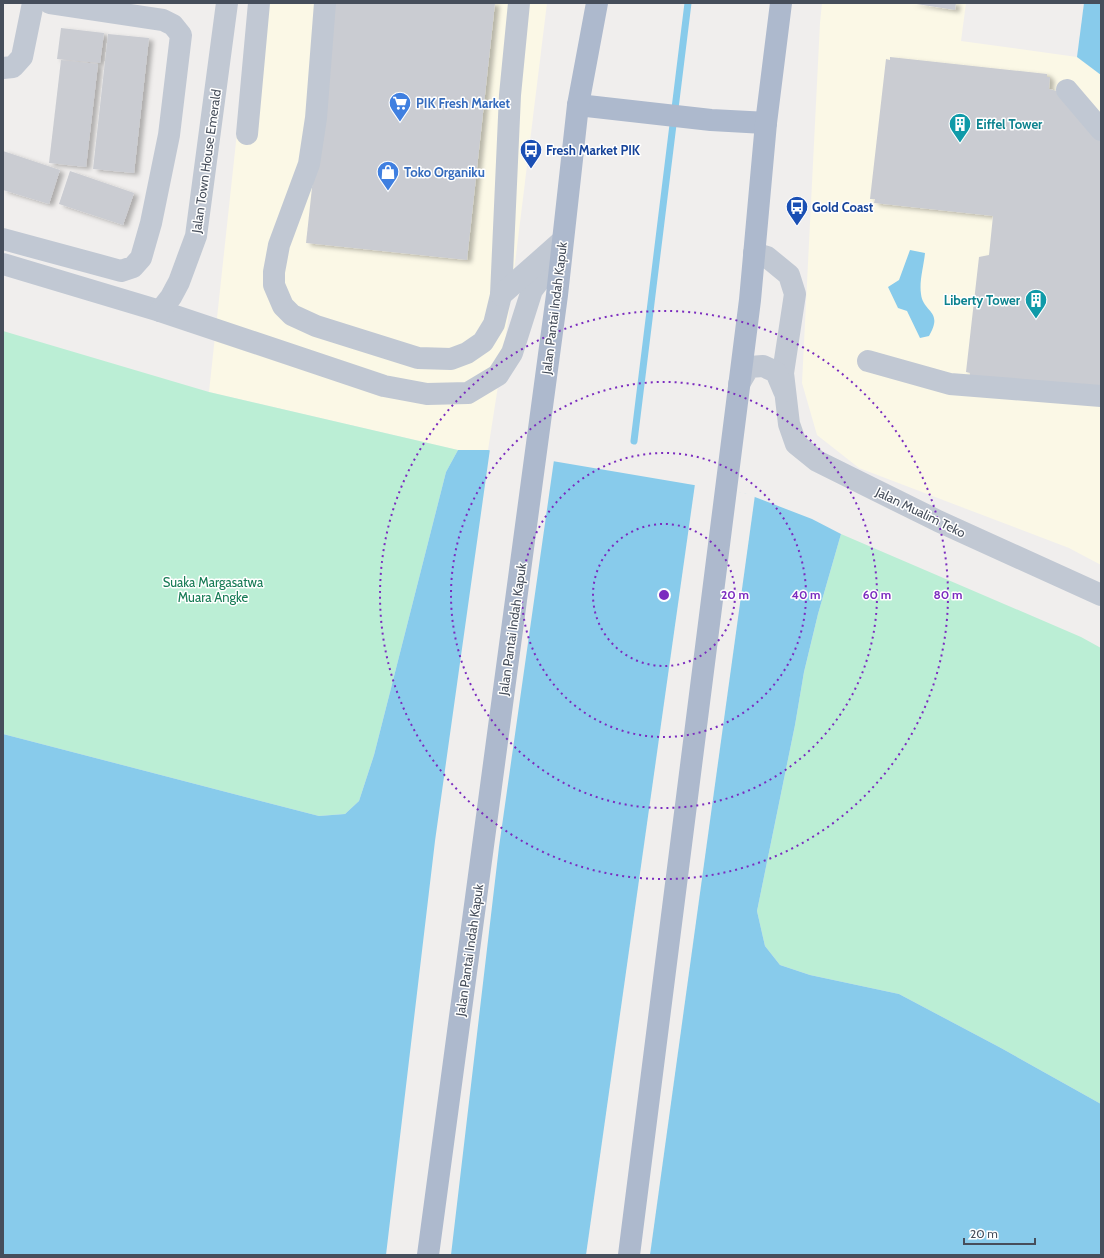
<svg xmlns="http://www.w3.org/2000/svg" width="1104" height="1258" font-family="Cabin,sans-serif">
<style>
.commercial{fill:#fbf8e6}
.green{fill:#bbeed5}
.water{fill:#88cbeb}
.pier{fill:#f0eeed}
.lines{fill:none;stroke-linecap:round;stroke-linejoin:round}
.stream{stroke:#88cbeb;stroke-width:7}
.building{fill:#caccd2;filter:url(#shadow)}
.minor{stroke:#c1c8d3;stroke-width:22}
.major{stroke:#adb9cd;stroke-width:22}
.ring{fill:none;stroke:#7b2cbf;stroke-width:2;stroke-dasharray:2 4}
.labels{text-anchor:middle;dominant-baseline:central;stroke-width:3;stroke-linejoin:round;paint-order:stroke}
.shop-label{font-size:13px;font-weight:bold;fill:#366cbe;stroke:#fff;text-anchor:start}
.culture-label{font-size:13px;font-weight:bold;fill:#0d838f;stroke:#fff;text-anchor:start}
.transit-label{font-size:13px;font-weight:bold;fill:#164399;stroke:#fff;text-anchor:start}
.street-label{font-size:13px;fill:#464e5b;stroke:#fff}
.park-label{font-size:13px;fill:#177b55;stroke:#fff}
.centre{fill:#7b2cbf;stroke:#fff;stroke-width:2}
.ring-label{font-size:12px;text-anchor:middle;font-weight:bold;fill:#7b2cbf;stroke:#fff;stroke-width:3;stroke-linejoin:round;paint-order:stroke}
</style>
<defs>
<filter id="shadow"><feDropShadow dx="4.5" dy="2.5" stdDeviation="2" flood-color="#0004"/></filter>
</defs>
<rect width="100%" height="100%" fill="#f0eeed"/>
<g class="commercial">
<path d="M 251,3 L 547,3 L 507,328 L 488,450 L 458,450 L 209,392 Z"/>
<path d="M 822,3 L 966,3 L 961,41 L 1077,57 L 1101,75 L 1101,565 L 1069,548 L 859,468 L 817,435 L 802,383 L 820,23 Z"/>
</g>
<g class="green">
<path d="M 3,331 L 209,392 L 458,450 L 446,472 L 374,755 L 359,801 L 345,814 L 319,816 L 3,734 Z"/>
<path d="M 841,534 L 1081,637 L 1101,648 L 1101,1104 L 1001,1048 L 899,994 L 810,975 L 780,965 L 765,946 L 757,911 L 795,725 L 804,672 L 818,614 Z"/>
</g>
<g class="water">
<path d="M 1084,3 L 1101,3 L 1101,75 L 1077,57 Z"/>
<path d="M 910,250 L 925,253 C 924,265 919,281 921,294 C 923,313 944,310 929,336 L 920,338 L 907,311 L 898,308 L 888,287 L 899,280 Z"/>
<path d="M 458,450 L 488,450 L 747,494 L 812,519 L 841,534 L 818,614 L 804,672 L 795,725 L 757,911 L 765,946 L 780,965 L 810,975 L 899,994 L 1001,1048 L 1101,1104 L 1101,1255 L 3,1255 L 3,734 L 319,816 L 345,814 L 359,801 L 374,755 L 446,472 Z"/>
</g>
<g class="pier">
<path d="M 490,449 L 554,460 L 499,847 L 451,1255 L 386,1255 L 435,841 Z"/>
<path d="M 695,484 L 755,495 L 650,1255 L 586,1255 Z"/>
</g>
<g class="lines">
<path class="stream" d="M 634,441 L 688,3"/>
</g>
<g class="building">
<path d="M 332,3 L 495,3 L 467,260 L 306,243 Z"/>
<path d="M 910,3 L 956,3 L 955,10 Z"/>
<path d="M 61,28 L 104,33 L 100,63 L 57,59 Z"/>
<path d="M 108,34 L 149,38 L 134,173 L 93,169 Z"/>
<path d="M 890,57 L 1047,74 L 1047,77 L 1050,77 L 1049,89 L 1061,92 L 1101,139 L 1101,386 L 970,380 L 970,373 L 966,372 L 979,257 L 989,255 L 993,216 L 874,203 L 875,199 L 870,199 L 886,59 L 890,60 Z"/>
<path d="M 61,60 L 98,64 L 86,167 L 49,163 Z"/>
<path d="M 3,151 L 60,170 L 49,204 L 3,190 Z"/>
<path d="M 70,171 L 134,193 L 123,225 L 59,204 Z"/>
</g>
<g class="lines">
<g class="minor">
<path d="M 325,3 L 316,118 L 309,164 L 279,245 L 274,272 L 274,285 L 283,306 L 292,315 L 316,326 L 418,358 L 451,359 L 467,353 L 483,342 L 494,324 L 501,295 L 510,95 L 519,3"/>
<path d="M 3,68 L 13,67 L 22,57 L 33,3"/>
<path d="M 1067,90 L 1101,130"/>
<path d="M 247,134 L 259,3"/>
<path d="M 3,239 L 121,271 L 133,267 L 141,258 L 151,223 L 169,135 L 181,35 L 173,25 L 163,20 L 50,3"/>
<path d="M 754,253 L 767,257 L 789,275 L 795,294 L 783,373 L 789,424 L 796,444 L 817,461 L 938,521 L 1101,595"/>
<path d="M 3,264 L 160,311 L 384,386 L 427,394 L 468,393 L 498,375 L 512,353 L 532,290 L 542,277 L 559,273"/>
<path d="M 501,295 L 562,241"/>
<path d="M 160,311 L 171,297 L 179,282 L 196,236 L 227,3"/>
<path d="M 868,361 L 950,384 L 1101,396"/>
<path d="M 739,384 L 749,367 L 763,366 L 776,372 L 784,391"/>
</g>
<g class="major">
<path d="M 578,105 L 711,120 L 766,123"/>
<path d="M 428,1255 L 557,295 L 578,105 L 597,3"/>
<path d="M 629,1255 L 750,300 L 766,123 L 781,3"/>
</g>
</g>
<g class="ring">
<circle cx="664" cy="595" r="71"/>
<circle cx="664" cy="595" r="142"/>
<circle cx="664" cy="595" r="213"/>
<circle cx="664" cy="595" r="284"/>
</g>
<defs>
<g id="supermarket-pin" transform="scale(1.15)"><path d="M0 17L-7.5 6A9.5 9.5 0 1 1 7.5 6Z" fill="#3f7fe0" stroke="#fff"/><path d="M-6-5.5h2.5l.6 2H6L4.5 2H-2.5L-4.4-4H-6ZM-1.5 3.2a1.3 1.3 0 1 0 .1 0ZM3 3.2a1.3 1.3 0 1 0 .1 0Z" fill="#fff"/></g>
<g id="building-pin" transform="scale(1.15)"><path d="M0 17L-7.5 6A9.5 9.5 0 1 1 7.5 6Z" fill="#0f9aa8" stroke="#fff"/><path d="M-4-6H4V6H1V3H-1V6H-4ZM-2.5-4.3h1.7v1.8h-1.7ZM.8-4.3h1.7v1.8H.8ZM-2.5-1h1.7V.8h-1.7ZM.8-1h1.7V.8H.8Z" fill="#fff"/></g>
<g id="bus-pin" transform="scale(1.15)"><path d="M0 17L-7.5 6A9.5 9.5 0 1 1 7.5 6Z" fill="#1a4fb4" stroke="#fff"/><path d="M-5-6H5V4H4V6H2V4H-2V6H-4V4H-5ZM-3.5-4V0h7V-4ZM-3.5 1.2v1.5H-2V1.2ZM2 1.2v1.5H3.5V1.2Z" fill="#fff"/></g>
<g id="shop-pin" transform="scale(1.15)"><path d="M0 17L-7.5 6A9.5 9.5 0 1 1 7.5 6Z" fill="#3f7fe0" stroke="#fff"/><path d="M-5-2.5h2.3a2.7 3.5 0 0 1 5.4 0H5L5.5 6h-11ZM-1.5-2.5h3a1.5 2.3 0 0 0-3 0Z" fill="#fff"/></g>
</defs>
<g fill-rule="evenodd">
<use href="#supermarket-pin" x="400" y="103"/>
<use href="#building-pin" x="960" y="124"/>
<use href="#bus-pin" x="531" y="150"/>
<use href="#shop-pin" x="388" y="172"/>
<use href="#bus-pin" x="797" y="207"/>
<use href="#building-pin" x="1036" y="300"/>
</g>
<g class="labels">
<g class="shop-label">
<text x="416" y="103">PIK Fresh Market</text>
<text x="404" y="172">Toko Organiku</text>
</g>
<g class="culture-label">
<text x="976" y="124">Eiffel Tower</text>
<text x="1020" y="300" text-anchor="end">Liberty Tower</text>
</g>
<g class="transit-label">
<text x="546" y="150">Fresh Market PIK</text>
<text x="812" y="207">Gold Coast</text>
</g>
<g class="street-label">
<text transform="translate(206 161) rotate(-82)">Jalan Town House Emerald</text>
<text transform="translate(554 308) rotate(-83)">Jalan Pantai Indah Kapuk</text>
<text transform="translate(921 512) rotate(26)">Jalan Mualim Teko</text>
<text transform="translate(512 629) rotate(-82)">Jalan Pantai Indah Kapuk</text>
<text transform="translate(469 950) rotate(-82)">Jalan Pantai Indah Kapuk</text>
</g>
<g class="park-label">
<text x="213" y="582">Suaka Margasatwa<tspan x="213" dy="15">Muara Angke</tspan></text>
</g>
</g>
<circle cx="664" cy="595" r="6" class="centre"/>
<g class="ring-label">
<text x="735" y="599">20 m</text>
<text x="806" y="599">40 m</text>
<text x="877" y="599">60 m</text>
<text x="948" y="599">80 m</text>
</g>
<rect width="1104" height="1258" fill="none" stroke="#464e5b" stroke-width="8"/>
<path d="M964 1238v6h71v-6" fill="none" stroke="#464e5b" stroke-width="2"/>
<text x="970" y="1238" font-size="12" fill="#464e5b" stroke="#ffffff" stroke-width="3" paint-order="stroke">20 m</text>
</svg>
